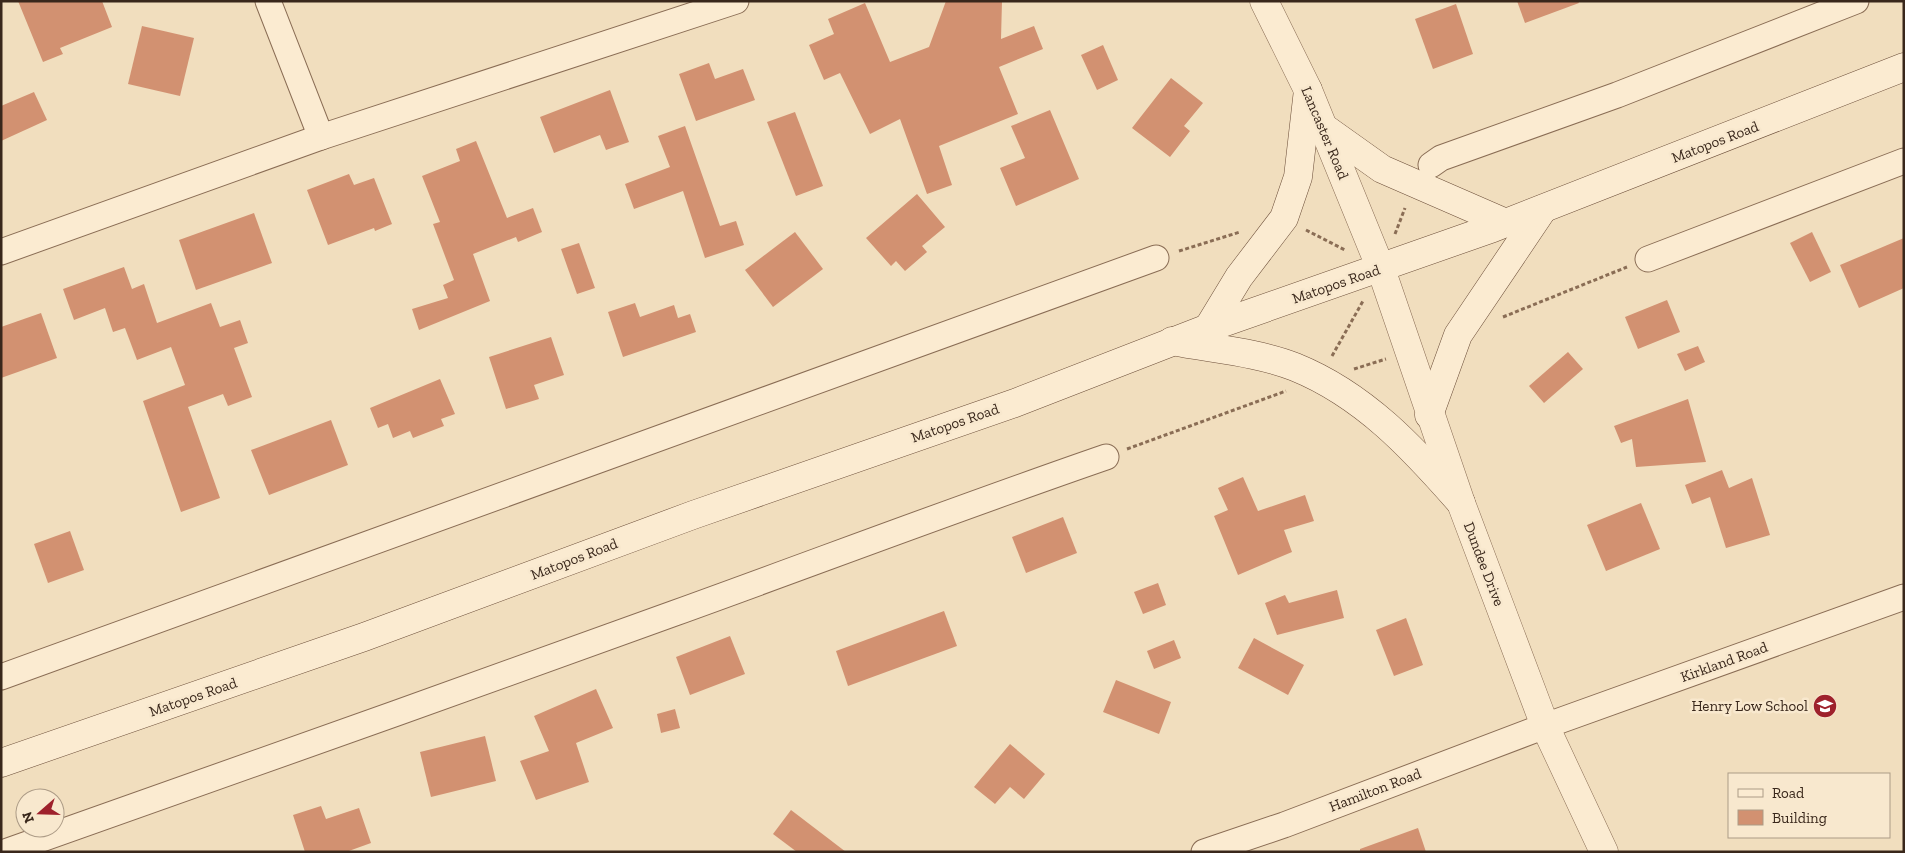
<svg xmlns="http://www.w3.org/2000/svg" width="1905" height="853" font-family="'Zilla Slab',serif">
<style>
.building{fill:#d29171}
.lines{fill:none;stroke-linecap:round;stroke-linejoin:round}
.minor-casing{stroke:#8a6d55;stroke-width:27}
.tertiary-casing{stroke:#8a6d55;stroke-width:29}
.secondary-casing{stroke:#6c4e39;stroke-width:29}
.path{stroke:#8a6d55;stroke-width:3;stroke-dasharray:4 2.5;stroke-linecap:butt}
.minor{stroke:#fbebd1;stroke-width:25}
.tertiary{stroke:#fbebd1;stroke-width:28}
.secondary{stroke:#fbebd1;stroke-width:28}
.labels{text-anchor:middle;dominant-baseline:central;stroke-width:5;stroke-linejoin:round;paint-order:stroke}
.street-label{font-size:15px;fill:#39271b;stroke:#f8e8ce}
.poi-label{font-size:15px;fill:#39271b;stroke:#f8e8ce;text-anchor:end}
</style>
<rect width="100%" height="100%" fill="#f1debe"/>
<g class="building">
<path d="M 18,1 L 102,1 L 112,27 L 60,48 L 63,54 L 43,62 Z"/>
<path d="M 946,1 L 1002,1 L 1001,39 L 1034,26 L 1043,49 L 999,67 L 1018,114 L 939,146 L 952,185 L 927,194 L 900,119 L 870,134 L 840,73 L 824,80 L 809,45 L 834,34 L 828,19 L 865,3 L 890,62 L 929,47 Z"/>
<path d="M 1517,1 L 1578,1 L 1579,3 L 1525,23 Z"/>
<path d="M 1456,4 L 1473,54 L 1433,69 L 1415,19 Z"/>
<path d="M 142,26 L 194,38 L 180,96 L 128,84 Z"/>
<path d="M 1103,45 L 1118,80 L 1097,90 L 1081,55 Z"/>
<path d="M 709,63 L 715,79 L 743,69 L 755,100 L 696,121 L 679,74 Z"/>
<path d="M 1171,78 L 1203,103 L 1184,126 L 1190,131 L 1170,157 L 1132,128 Z"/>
<path d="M 610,90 L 629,142 L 606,150 L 600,135 L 554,153 L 540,117 Z"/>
<path d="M 34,92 L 47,120 L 1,141 L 1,106 Z"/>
<path d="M 1050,110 L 1079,179 L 1016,206 L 1000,168 L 1025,158 L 1011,126 Z"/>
<path d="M 795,112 L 823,186 L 796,196 L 767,122 Z"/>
<path d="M 685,126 L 720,226 L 736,221 L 744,245 L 705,258 L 683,191 L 634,209 L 625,184 L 670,167 L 658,136 Z"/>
<path d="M 476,141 L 507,218 L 533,208 L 542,232 L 518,242 L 516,237 L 473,254 L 490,301 L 419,330 L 412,309 L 448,298 L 443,285 L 454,280 L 433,224 L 440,222 L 422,176 L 460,161 L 456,149 Z"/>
<path d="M 349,174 L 354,185 L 374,178 L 392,224 L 375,231 L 374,228 L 328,245 L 307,190 Z"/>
<path d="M 917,194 L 945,227 L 922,246 L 927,252 L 905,271 L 896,261 L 891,266 L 866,238 Z"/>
<path d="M 254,213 L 272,263 L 196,290 L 179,240 Z"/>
<path d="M 795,232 L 823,269 L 773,307 L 745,270 Z"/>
<path d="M 1812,232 L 1831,272 L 1810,282 L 1790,243 Z"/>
<path d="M 1904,238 L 1904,288 L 1859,308 L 1840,265 Z"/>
<path d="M 579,243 L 595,288 L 577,294 L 561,249 Z"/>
<path d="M 124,267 L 132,289 L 144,284 L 157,323 L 211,303 L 220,327 L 240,320 L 248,343 L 234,348 L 252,397 L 228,406 L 223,394 L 188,407 L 220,498 L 181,512 L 143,401 L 185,385 L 171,347 L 137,360 L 125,328 L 113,332 L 105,308 L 74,320 L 63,289 Z"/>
<path d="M 1667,300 L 1680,332 L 1638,349 L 1625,317 Z"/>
<path d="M 635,303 L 640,317 L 674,305 L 678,318 L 690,314 L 696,332 L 623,357 L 608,312 Z"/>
<path d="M 41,313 L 57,358 L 1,378 L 1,327 Z"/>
<path d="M 551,337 L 564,375 L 534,385 L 539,399 L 506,409 L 489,357 Z"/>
<path d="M 1698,346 L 1705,362 L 1685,371 L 1677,354 Z"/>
<path d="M 1568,352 L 1583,369 L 1544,403 L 1529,386 Z"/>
<path d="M 440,379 L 455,414 L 441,419 L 444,426 L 413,438 L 410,431 L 393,438 L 388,424 L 378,428 L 370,408 Z"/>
<path d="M 1688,399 L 1706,462 L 1636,467 L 1632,439 L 1621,443 L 1614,426 Z"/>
<path d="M 331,420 L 348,465 L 269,495 L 251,450 Z"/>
<path d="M 1722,470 L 1729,488 L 1752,478 L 1770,535 L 1726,548 L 1710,497 L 1692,504 L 1685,485 Z"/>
<path d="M 1243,477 L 1258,511 L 1305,495 L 1314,521 L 1284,530 L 1292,552 L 1238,575 L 1214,516 L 1228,510 L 1218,488 Z"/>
<path d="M 1641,503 L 1660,549 L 1606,571 L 1587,525 Z"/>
<path d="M 1063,517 L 1077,553 L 1026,573 L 1012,537 Z"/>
<path d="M 70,531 L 84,570 L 48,583 L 34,544 Z"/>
<path d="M 1158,583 L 1166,605 L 1143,614 L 1134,592 Z"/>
<path d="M 1337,590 L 1344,618 L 1277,635 L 1265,603 L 1285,595 L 1289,603 Z"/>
<path d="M 944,611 L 957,646 L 848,686 L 836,651 Z"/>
<path d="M 1406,618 L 1423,665 L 1394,676 L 1376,630 Z"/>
<path d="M 730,636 L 745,674 L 690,695 L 676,657 Z"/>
<path d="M 1254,638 L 1304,665 L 1288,695 L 1238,668 Z"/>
<path d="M 1174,640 L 1181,658 L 1154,669 L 1147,651 Z"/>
<path d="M 1116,680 L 1171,702 L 1159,734 L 1103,712 Z"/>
<path d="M 596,689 L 613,728 L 576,743 L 589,782 L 536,800 L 520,761 L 549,751 L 534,716 Z"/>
<path d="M 675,709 L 680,728 L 661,733 L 657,714 Z"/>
<path d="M 485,736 L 496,781 L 431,797 L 420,752 Z"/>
<path d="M 1010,744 L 1045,774 L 1024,799 L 1010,787 L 995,804 L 974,787 Z"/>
<path d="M 321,806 L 326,819 L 359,808 L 371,843 L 346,852 L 305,852 L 293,815 Z"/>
<path d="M 791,810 L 846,852 L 797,852 L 773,834 Z"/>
<path d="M 1418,828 L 1426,852 L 1360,852 L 1360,849 Z"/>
</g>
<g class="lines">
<g class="minor-casing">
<g id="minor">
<path d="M 268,1 L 321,137"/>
<path d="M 1431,165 L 1441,158 L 1617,95 L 1856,1"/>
<path d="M 1,252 L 321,137 L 736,1"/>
<path d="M 1648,259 L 1904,161"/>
<path d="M 1,677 L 1156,258"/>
<path d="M 5,852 C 229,773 452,694 675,613 C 819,561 961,507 1106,457"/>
<path d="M 1204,852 L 1284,825 L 1545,726 L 1904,597"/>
</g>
</g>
<g class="tertiary-casing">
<path id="tertiary" d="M 1264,1 L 1308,90 L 1381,269 L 1461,503 L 1545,726 L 1604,852"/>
</g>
<g class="secondary-casing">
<g id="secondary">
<path d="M 1323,127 L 1382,169 L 1506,223"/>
<path d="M 1208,328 L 1239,277 L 1284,218 L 1298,177 L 1308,90"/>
<path d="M 1172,341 C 1212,349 1257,352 1295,367 C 1364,395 1413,448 1461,503"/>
<path d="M 1429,415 L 1458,335 L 1543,209"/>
<path d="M 1,763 L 364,637 L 693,515 L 1015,403 L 1208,328 L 1493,228 L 1904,67"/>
</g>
</g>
<g class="path">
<path d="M 1306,230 L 1345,250"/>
<path d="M 1395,234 L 1405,208"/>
<path d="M 1179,251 L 1240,232"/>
<path d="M 1503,317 L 1627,267"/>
<path d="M 1332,356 L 1363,301"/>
<path d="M 1354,369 L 1386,359"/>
<path d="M 1127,449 L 1286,391"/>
</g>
<use href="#minor" class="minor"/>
<use href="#tertiary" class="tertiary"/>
<use href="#secondary" class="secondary"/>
</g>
<defs>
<g id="school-disc" transform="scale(1.25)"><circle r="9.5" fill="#9e212c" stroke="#f8e8ce"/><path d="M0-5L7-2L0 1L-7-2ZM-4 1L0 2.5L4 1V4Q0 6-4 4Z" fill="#fff"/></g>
</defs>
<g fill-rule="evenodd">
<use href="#school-disc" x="1825" y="706"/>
</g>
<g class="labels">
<g class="street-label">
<text transform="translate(1325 133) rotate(67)">Lancaster Road</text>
<text transform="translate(1715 142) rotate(-21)">Matopos Road</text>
<text transform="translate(1336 284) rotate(-19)">Matopos Road</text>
<text transform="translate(955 423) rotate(-19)">Matopos Road</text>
<text transform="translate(574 559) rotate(-21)">Matopos Road</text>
<text transform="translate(1484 564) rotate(69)">Dundee Drive</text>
<text transform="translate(1724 662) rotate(-20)">Kirkland Road</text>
<text transform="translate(193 697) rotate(-19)">Matopos Road</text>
<text transform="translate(1375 790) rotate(-21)">Hamilton Road</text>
</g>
<g class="poi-label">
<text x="1808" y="706">Henry Low School</text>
</g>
</g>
<rect width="1905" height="853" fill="none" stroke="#39271b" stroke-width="5"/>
<rect x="1728" y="773" width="162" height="65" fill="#f8e8ce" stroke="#ac9b86"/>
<rect x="1738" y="789" width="25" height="8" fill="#fbebd1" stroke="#ac9b86"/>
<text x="1772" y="798" font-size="15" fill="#39271b">Road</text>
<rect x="1738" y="810" width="25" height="15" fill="#d29171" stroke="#ac9b86"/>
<text x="1772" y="823" font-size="15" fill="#39271b">Building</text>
<g transform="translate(40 813) rotate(250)"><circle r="24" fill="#f8e8ce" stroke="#ac9b86"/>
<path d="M0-4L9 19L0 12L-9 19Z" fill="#9e212c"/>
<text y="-8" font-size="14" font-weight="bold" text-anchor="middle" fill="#39271b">N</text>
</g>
</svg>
